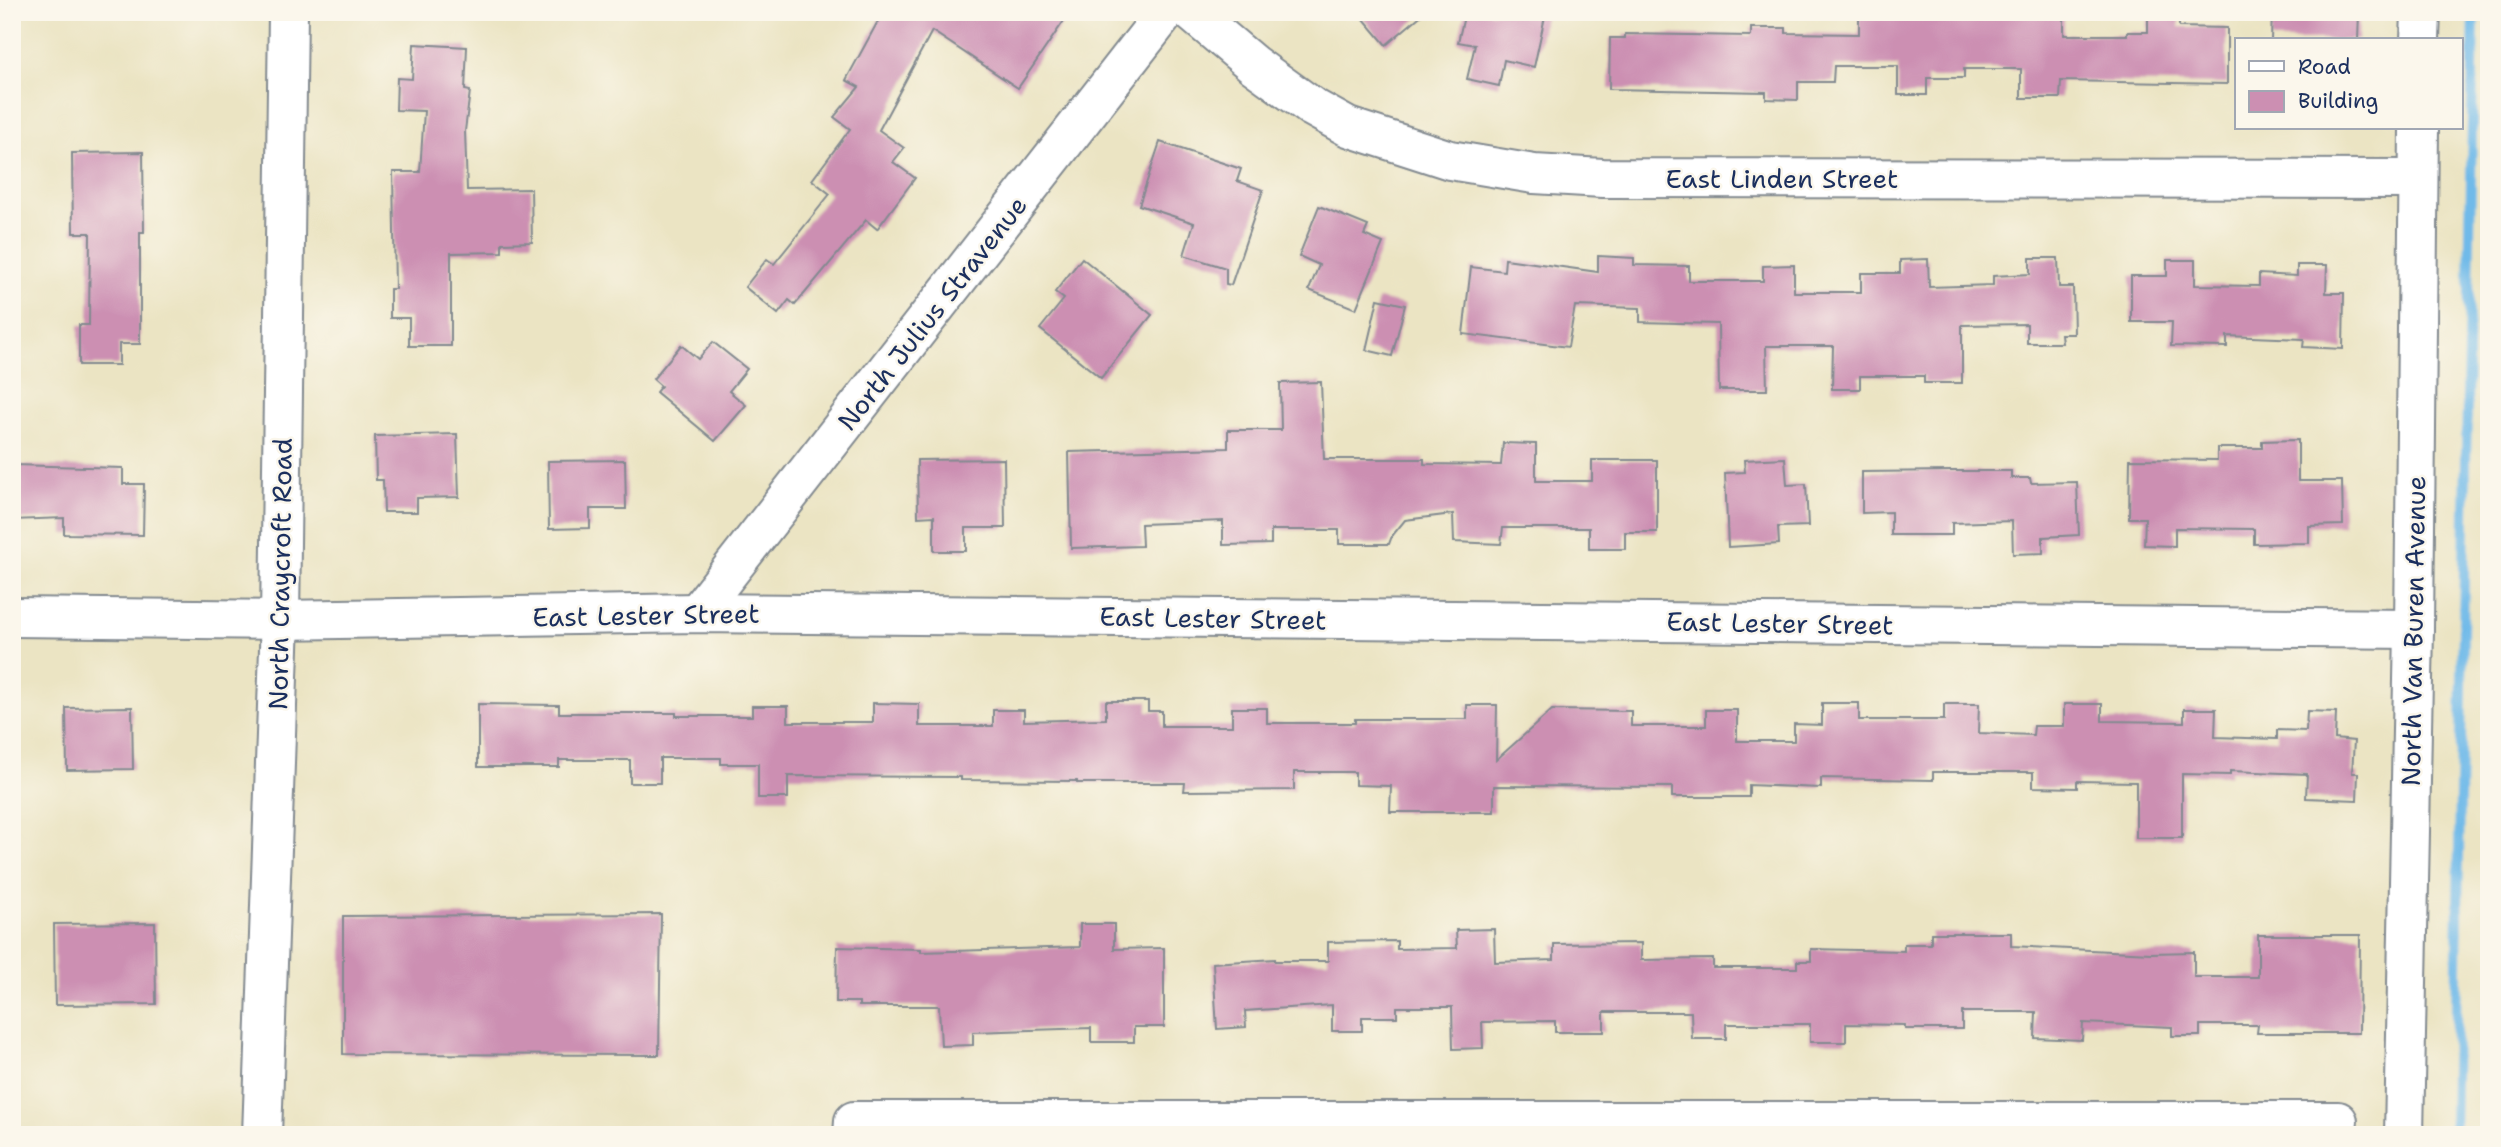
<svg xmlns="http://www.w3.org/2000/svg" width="2501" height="1147" font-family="'Shantell Sans',sans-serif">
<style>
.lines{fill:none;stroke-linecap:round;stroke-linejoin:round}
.stream{stroke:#70bae9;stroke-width:10}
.building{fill:#cc8fb2}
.minor-casing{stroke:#838a90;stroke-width:42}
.major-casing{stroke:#838a90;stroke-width:42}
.minor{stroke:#fff;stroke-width:38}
.major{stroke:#fff;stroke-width:38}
.labels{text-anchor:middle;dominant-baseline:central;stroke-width:5;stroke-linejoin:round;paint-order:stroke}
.street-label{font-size:26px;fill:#1b2f5e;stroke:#fbf7ec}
</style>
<rect width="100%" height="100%" fill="#fbf7ec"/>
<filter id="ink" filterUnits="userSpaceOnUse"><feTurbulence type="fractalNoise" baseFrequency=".0143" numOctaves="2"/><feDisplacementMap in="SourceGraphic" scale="14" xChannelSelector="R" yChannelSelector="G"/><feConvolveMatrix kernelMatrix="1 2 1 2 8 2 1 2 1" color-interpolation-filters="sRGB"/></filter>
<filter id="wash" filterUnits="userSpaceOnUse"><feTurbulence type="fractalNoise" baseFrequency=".00686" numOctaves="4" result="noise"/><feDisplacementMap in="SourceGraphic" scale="28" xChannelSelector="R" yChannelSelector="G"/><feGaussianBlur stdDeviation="1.57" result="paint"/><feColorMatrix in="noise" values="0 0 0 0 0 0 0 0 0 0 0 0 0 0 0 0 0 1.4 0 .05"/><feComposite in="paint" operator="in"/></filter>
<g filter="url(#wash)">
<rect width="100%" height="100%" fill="#ebe4c3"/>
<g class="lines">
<path class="stream" d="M 2454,1134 L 2474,12"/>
</g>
<g id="blocks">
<g class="building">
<path d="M 883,12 L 1070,12 L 1018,88 L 932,31 L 879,130 L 904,148 L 893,162 L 915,178 L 877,229 L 866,220 L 795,305 L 789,300 L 778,314 L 745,287 L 767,259 L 774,264 L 830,194 L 812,180 L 850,129 L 834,117 L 859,87 L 846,80 Z"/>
<path d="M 1358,12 L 1425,12 L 1386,45 Z"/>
<path d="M 1465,12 L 1546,12 L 1534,67 L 1504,60 L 1499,86 L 1467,79 L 1475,45 L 1458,42 Z"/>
<path d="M 1859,12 L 2064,16 L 2064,35 L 2127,35 L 2127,32 L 2148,32 L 2148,14 L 2179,15 L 2179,27 L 2227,28 L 2227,84 L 2061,81 L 2060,98 L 2021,98 L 2021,69 L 1964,69 L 1964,78 L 1927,78 L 1927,95 L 1898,95 L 1898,66 L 1834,66 L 1833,82 L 1798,82 L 1798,100 L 1766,99 L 1766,92 L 1609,89 L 1610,38 L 1625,38 L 1625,34 L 1751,36 L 1751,28 L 1786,28 L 1786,33 L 1859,34 Z"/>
<path d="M 2272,12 L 2359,13 L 2358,40 L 2271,40 Z"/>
<path d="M 414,44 L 467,47 L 465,90 L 470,91 L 465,131 L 467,190 L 531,189 L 532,242 L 502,243 L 502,252 L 451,253 L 451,346 L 409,346 L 409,318 L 390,318 L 390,289 L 395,289 L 393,172 L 420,172 L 424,111 L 396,110 L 397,78 L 412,79 Z"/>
<path d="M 1160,142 L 1241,169 L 1237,181 L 1263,190 L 1231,285 L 1226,284 L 1226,268 L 1184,255 L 1194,223 L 1139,205 Z"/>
<path d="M 143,152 L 144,232 L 140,232 L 140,344 L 119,344 L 119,365 L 79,365 L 79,325 L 89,325 L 90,233 L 73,233 L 72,153 Z"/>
<path d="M 1319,206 L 1368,226 L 1364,235 L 1383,243 L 1356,309 L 1309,290 L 1319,265 L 1299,256 Z"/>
<path d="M 1598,256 L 1634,258 L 1634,265 L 1689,266 L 1689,281 L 1763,281 L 1763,266 L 1794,265 L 1794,292 L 1861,292 L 1861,273 L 1900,273 L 1900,260 L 1928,259 L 1929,287 L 1993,285 L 1993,276 L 2030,274 L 2030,258 L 2058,258 L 2059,287 L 2073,287 L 2074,334 L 2061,334 L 2062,343 L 2027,343 L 2027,324 L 1962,325 L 1962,383 L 1924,383 L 1924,376 L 1860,376 L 1860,389 L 1832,389 L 1833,346 L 1766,346 L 1767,390 L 1719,390 L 1718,324 L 1640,322 L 1640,308 L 1575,306 L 1568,347 L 1463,334 L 1471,267 L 1504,271 L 1505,259 L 1598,272 Z"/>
<path d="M 1082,258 L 1152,315 L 1101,378 L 1040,329 L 1064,299 L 1055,292 Z"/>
<path d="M 2167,260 L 2195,260 L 2195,285 L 2259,286 L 2259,274 L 2297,276 L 2297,265 L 2327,265 L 2326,293 L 2344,293 L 2343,349 L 2303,347 L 2304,339 L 2227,336 L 2227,347 L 2171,346 L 2172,322 L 2131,322 L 2131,276 L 2167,276 Z"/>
<path d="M 1378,299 L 1405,305 L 1392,356 L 1366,350 Z"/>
<path d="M 713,342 L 747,369 L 729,391 L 746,405 L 715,441 L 656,392 L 661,386 L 653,379 L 681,345 L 698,359 Z"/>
<path d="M 1321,382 L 1324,459 L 1424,459 L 1424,464 L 1501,465 L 1503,443 L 1536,444 L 1536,481 L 1592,481 L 1592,460 L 1657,460 L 1657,532 L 1625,532 L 1625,549 L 1589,549 L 1589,528 L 1503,528 L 1501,544 L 1454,542 L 1453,514 L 1405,520 L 1392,536 L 1389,544 L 1339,544 L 1339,530 L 1271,530 L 1271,544 L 1223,545 L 1223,521 L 1141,524 L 1142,546 L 1071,548 L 1069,452 L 1228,448 L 1228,430 L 1281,430 L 1280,383 Z"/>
<path d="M 457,434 L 459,497 L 417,498 L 417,512 L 384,512 L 383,480 L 376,480 L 375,436 Z"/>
<path d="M 2298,440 L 2298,481 L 2342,481 L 2343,525 L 2309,526 L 2309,543 L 2254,544 L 2254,529 L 2175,528 L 2175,546 L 2144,545 L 2145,518 L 2129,518 L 2130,459 L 2217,460 L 2217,448 L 2262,448 L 2262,441 Z"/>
<path d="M 1785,458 L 1787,485 L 1806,484 L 1808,526 L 1778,527 L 1779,544 L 1728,547 L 1725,473 L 1745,472 L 1744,460 Z"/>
<path d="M 1004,459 L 1005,528 L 966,528 L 966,551 L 934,551 L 934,516 L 918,517 L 917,460 Z"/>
<path d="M 625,460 L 626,509 L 590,509 L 590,528 L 549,529 L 548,461 Z"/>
<path d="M 13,465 L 123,468 L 123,484 L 144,484 L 143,535 L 64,534 L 64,518 L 12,520 Z"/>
<path d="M 1952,471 L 2011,471 L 2011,478 L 2030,478 L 2031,483 L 2077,482 L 2079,535 L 2043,537 L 2043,553 L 2013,554 L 2012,521 L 1952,523 L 1952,535 L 1891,535 L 1891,512 L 1862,513 L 1862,472 Z"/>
<path d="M 1106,701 L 1148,701 L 1148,711 L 1162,711 L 1162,726 L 1232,726 L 1232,708 L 1267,708 L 1267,723 L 1355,723 L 1355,719 L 1467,719 L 1467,705 L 1497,705 L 1496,760 L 1552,710 L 1631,711 L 1631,726 L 1706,726 L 1706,710 L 1737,710 L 1737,741 L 1794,741 L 1794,724 L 1822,725 L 1822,703 L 1859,703 L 1859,720 L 1944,720 L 1944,704 L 1979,704 L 1978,733 L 2033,735 L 2034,726 L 2064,726 L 2064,704 L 2102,704 L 2102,721 L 2184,722 L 2184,709 L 2216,709 L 2215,737 L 2277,739 L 2277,730 L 2306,731 L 2307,711 L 2336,712 L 2335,739 L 2354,741 L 2352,773 L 2358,773 L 2357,800 L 2306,798 L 2307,774 L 2230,771 L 2230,775 L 2182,774 L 2182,838 L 2136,838 L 2136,782 L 2077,781 L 2077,788 L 2033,787 L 2033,772 L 1933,772 L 1933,780 L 1821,778 L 1821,788 L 1749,785 L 1749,797 L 1672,797 L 1672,787 L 1494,786 L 1494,812 L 1390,812 L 1391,786 L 1355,785 L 1355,772 L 1294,772 L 1294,790 L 1184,791 L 1185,783 L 1077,783 L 1077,781 L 961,780 L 961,777 L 788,776 L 788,798 L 758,798 L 758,764 L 721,764 L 721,758 L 660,758 L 660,783 L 630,783 L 630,760 L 559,760 L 559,767 L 478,767 L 478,704 L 559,705 L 559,713 L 676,713 L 676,716 L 752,716 L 752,706 L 788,706 L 788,722 L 873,722 L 873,703 L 919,704 L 919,726 L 993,726 L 993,710 L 1024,710 L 1024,721 L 1106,719 Z"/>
<path d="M 132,707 L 133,769 L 67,770 L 66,708 Z"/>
<path d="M 661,914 L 659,1055 L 343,1054 L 343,916 Z"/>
<path d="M 155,923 L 156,1004 L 55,1005 L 54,924 Z"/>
<path d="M 1080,924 L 1114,924 L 1114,949 L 1164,948 L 1164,1027 L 1134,1027 L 1134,1042 L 1091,1042 L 1091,1028 L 973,1032 L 973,1045 L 941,1046 L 939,1006 L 859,1006 L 859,1002 L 836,1002 L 837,947 L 921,949 L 921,952 L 1080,947 Z"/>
<path d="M 1494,929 L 1495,962 L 1554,960 L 1554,944 L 1641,943 L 1641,960 L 1713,959 L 1713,968 L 1797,968 L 1797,961 L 1811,961 L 1811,949 L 1904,951 L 1904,944 L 1931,944 L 1931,933 L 2011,933 L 2011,946 L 2151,953 L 2194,952 L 2194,977 L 2258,977 L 2258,935 L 2360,935 L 2359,1033 L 2257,1033 L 2258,1025 L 2200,1025 L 2200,1036 L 2172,1036 L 2172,1027 L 2083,1023 L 2082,1040 L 2035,1038 L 2036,1012 L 1962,1012 L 1962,1029 L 1905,1029 L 1905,1025 L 1846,1024 L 1846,1042 L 1810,1042 L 1810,1024 L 1726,1024 L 1726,1039 L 1692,1039 L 1691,1012 L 1604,1012 L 1604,1032 L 1555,1032 L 1555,1021 L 1482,1022 L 1483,1048 L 1453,1049 L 1452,1007 L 1397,1007 L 1397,1017 L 1362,1017 L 1362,1031 L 1332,1031 L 1332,1005 L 1245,1011 L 1246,1027 L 1217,1029 L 1213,963 L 1275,959 L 1275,961 L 1328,961 L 1328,942 L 1397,941 L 1397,949 L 1457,948 L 1456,930 Z"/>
</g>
</g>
</g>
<g filter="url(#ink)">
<use href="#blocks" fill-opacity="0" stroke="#838a90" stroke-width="2"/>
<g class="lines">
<g class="minor-casing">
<g id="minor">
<path d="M 1191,12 L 1254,65 L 1312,107 L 1348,127 L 1450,160 L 1534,174 L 1603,178 L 2418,179"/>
<path d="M 2420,40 L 2421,12"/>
<path d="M 697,613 L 1166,12"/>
<path d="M 12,617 L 280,620 L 697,613 L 2414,629"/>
<path d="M 853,1135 L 854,1121 L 2338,1121"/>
<path d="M 2404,1135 L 2414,629 L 2419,128"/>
</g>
</g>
<g class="major-casing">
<path id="major" d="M 262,1135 L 280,620 L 288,12"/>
</g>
<use href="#minor" class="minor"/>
<use href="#major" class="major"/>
</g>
</g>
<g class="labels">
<g class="street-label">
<text x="1782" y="178">East Linden Street</text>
<text transform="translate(932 313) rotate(-52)">North Julius Stravenue</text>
<text transform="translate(280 574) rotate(-89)">North Craycroft Road</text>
<text transform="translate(646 615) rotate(-1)">East Lester Street</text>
<text transform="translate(1213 618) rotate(1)">East Lester Street</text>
<text transform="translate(1780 623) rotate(1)">East Lester Street</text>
<text transform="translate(2413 631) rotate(-89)">North Van Buren Avenue</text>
</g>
</g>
<rect width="2501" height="1147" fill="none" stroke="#fbf7ec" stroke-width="42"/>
<rect x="2235" y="38" width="228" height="91" fill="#fbf7ec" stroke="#a1a7b3" stroke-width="2"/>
<rect x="2249" y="61" width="35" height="10" fill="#ffffff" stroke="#a1a7b3" stroke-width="2"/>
<text x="2298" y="74" font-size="21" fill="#1b2f5e">Road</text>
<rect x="2249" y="91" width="35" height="21" fill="#cc8fb2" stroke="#a1a7b3" stroke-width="2"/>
<text x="2298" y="108" font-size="21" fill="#1b2f5e">Building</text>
</svg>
